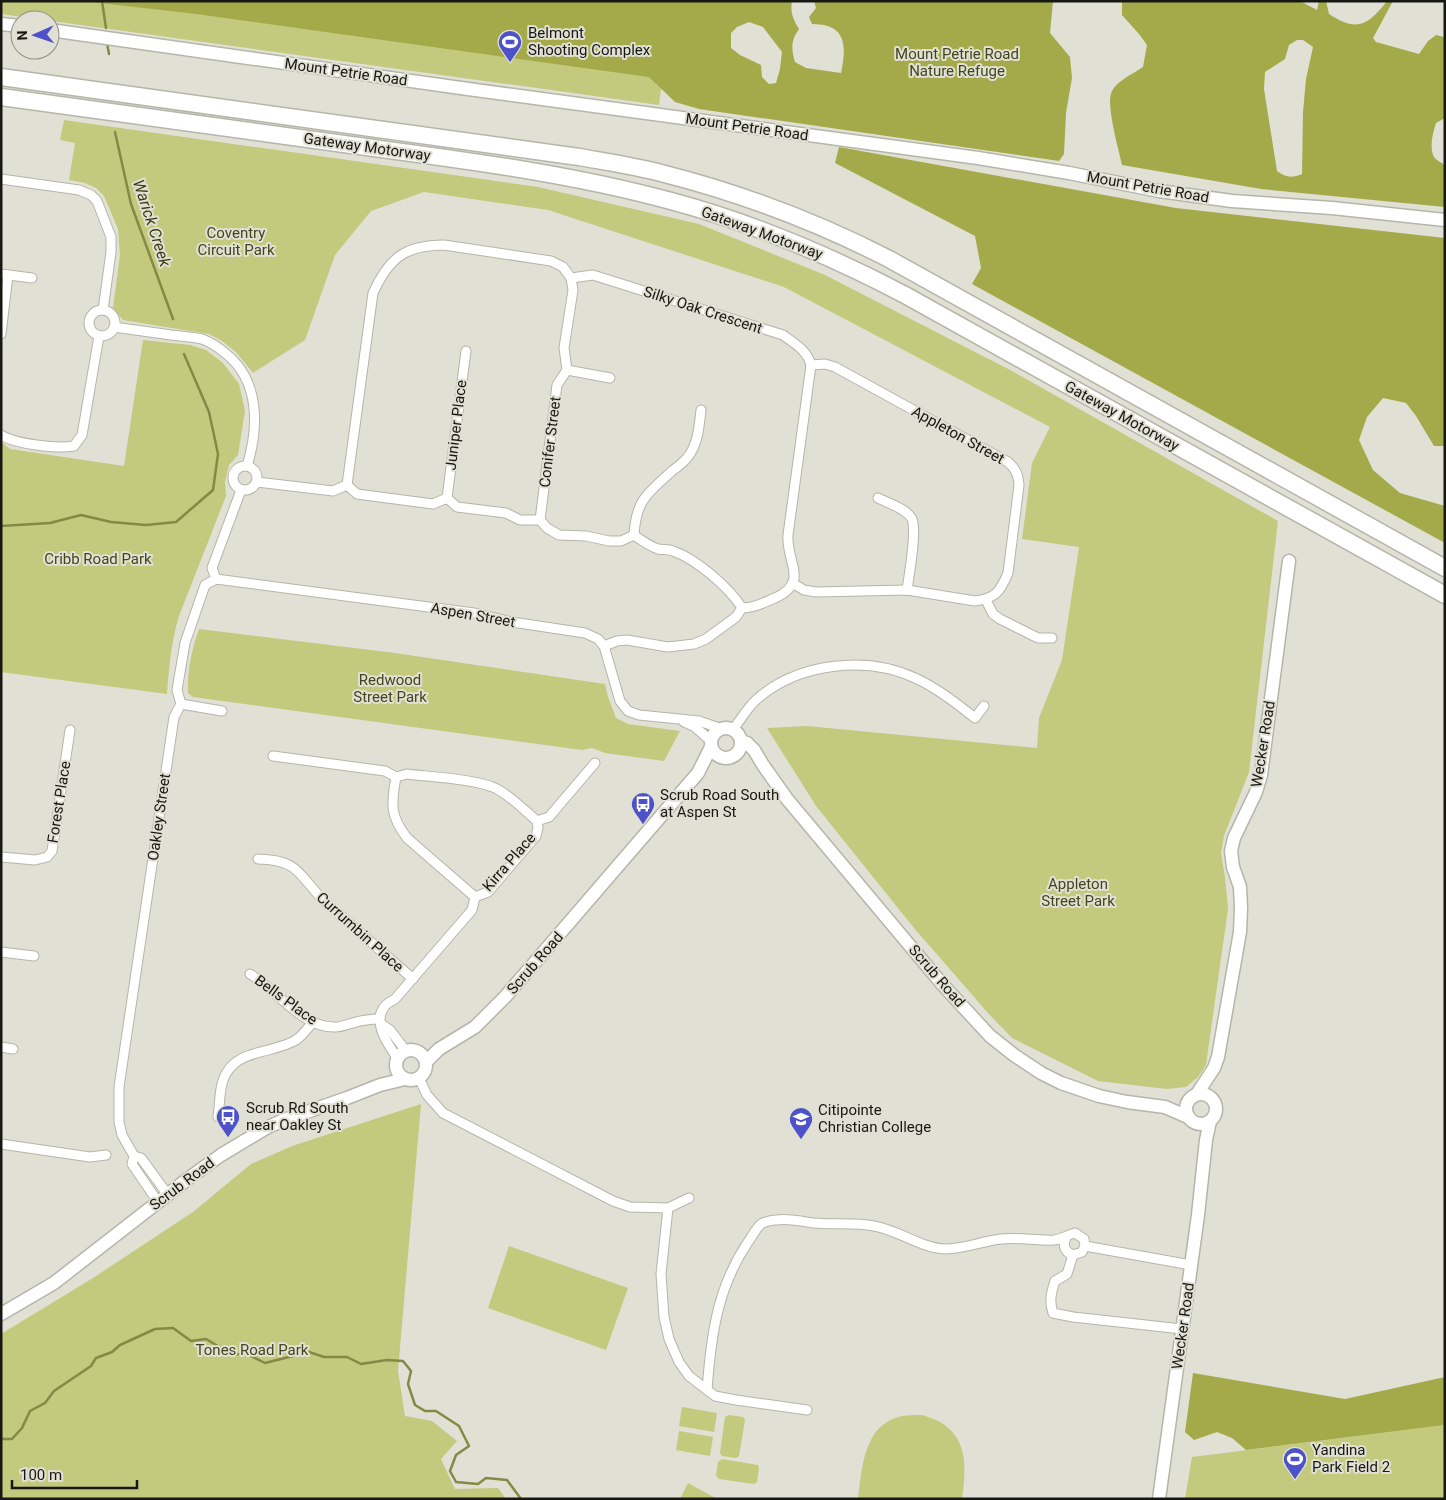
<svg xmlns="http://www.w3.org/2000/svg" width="1446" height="1500" font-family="Roboto,sans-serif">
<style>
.green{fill:#c3c97d}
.forest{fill:#a4aa4a;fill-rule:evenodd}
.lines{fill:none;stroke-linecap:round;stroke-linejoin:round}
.stream{stroke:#858945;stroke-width:2.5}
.street-casing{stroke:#b4b6a9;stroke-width:11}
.secondary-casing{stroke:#b4b6a9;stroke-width:15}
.highway-casing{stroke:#b4b6a9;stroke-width:19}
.street{stroke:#fff;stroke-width:9}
.secondary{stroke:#fff;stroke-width:12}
.highway{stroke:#fff;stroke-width:16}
.labels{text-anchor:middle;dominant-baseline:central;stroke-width:4;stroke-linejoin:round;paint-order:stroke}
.poi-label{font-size:15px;fill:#171813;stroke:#e0e1d4;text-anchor:start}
.park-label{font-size:15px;fill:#43451d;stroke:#e0e1d4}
.street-label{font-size:15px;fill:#171813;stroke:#e0e1d4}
.water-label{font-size:16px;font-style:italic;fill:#393b12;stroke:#e0e1d4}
</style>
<rect width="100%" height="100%" fill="#e0e1d4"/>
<g class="green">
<path d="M 1,1 L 673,1 L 659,105 L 1,14 Z"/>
<path d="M 64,120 L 538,187 L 699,224 L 825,275 L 1012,371 L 1278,521 L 1249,772 L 1224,836 L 1221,853 L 1225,877 L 1228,909 L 1206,1065 L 1198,1077 L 1186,1087 L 1167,1089 L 1098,1081 L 1012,1038 L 988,1013 L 914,928 L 816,806 L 767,728 L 807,726 L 1037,748 L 1039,718 L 1062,660 L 1079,547 L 1022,539 L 1032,463 L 1050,427 L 784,287 L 548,210 L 424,192 L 371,211 L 335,255 L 305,340 L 253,373 L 236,352 L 222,341 L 209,334 L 123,320 L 113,308 L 120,255 L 118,229 L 104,196 L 96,188 L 85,183 L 69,180 L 75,143 L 60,140 Z"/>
<path d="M 143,340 L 190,345 L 206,350 L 223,363 L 239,384 L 245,411 L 238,455 L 229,465 L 225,482 L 226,496 L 179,616 C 171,642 169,668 167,694 L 1,672 L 1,442 L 10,449 L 124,466 Z"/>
<path d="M 199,629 L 395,653 L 605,684 L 608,697 L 616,718 L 628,724 L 680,731 L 664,761 L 605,753 L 592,748 L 582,750 L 193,697 L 188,693 C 187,672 192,648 199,629 Z"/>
<path d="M 421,1104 L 398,1371 L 405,1416 L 432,1421 L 457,1441 L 441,1459 L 455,1489 L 498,1488 L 506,1499 L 1,1499 L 1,1334 L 93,1278 L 193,1212 L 251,1164 L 292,1146 Z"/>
<path d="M 509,1246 L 628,1288 L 606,1350 L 488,1308 Z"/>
<path d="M 682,1407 L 717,1413 L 714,1432 L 679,1426 Z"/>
<path d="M 729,1415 L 743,1417 L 745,1420 L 739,1456 L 736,1458 L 722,1456 L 720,1453 L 725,1417 Z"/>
<path d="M 922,1415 C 928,1417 935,1419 940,1422 C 969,1439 966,1470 962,1499 L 858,1499 C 862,1467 864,1424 902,1416 C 908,1415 916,1415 922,1415 Z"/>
<path d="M 1445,1425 L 1445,1499 L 1185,1499 L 1192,1457 Z"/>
<path d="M 679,1431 L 713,1437 L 710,1456 L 676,1450 Z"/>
<path d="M 722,1459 L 758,1465 L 759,1468 L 757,1482 L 754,1484 L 719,1479 L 716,1476 L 718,1462 Z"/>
<path d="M 688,1483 L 717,1499 L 680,1499 Z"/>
</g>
<g class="forest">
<path d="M 83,1 L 792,1 C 790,12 793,19 799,29 C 791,40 791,49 795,62 L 806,68 L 841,73 C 847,45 846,24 812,24 L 809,17 L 816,8 L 814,1 L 1053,1 L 1050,33 L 1070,57 L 1072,78 L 1066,113 L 1064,154 L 1059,161 L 699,109 L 675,102 L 649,77 L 196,14 ZM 749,22 L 763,27 L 782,52 L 780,69 L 776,83 L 769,84 L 762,77 L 761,65 L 740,55 L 731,48 L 731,33 L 737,27 Z"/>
<path d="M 1122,1 L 1300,1 L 1317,10 L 1319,1 L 1326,1 L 1329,14 C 1356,32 1368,26 1387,1 L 1393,1 L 1373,38 L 1376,42 L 1419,54 L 1428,41 L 1436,35 L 1444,37 L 1445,118 L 1436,123 C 1433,132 1429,148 1434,157 C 1436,160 1442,163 1445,165 L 1445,207 L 1261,189 L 1122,165 C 1119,150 1105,103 1112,91 C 1118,80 1133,74 1143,67 L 1147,45 L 1139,34 L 1122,15 ZM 1297,40 L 1303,40 L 1313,47 L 1306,79 L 1303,112 L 1302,174 C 1292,178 1286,178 1277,171 L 1264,89 L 1265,72 L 1285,59 L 1289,45 Z"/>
<path d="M 839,147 L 1176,208 L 1445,238 L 1445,446 L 1434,446 L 1416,416 L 1406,403 L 1383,398 L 1367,417 L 1359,440 L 1373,470 L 1400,493 L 1445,506 L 1445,543 L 972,284 L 981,268 L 975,236 L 835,163 Z"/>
<path d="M 1193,1373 L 1345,1399 L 1445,1377 L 1445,1425 L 1246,1450 L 1232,1438 L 1217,1432 L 1194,1440 L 1185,1432 Z"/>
</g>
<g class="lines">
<g class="stream">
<path d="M 102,1 L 106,28"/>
<path d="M 107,43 L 109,54"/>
<path d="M 115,132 L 131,204 L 173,319"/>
<path d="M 1,526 L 50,523 L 81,515 L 111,522 L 146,525 L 176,522 L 213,490 L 218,454 L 209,412 L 184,354"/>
<path d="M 1,1439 L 12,1439 L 22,1428 L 30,1411 L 45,1403 L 54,1391 L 91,1366 L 96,1358 L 112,1352 L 120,1345 L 155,1329 L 173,1328 L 191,1341 L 206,1339 L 233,1355 L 245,1353 L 265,1363 L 309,1352 L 324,1357 L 347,1357 L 361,1364 L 387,1360 L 403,1361 L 411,1371 L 408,1384 L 415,1405 L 425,1411 L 436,1411 L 459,1426 L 469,1446 L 456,1455 L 450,1471 L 456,1482 L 478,1484 L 486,1478 L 507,1480 L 521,1499"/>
</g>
<g class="street-casing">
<g id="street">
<path d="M 1,179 L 79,190 L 91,195 L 97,201 L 111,237 L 111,252 L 103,310"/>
<path d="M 1,274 L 32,278"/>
<circle cx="102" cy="323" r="13"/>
<path d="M 114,327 C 133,330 152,332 171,335 C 181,336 192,337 202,339 C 210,342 218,347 225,353 C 260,380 259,427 247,466"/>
<path d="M 1,334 L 8,275"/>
<path d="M 567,370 L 610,378"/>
<path d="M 1,435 C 15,444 57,449 74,446 L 82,435 L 99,336"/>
<circle cx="245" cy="478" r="12"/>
<path d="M 257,482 L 333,491 L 347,485 L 357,494 L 433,504 L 447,498 L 457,507 L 506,513 L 520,520 L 540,520 L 547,528 L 559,535 L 586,536 L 609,541 L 621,541 L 634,535 C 641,540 649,546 658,549 C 663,550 668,549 673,551 C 696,559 729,587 742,608"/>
<path d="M 347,485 L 373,293 C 389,258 405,245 444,245 L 551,261 L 563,267 L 571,278 L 593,275 L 783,335 C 795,344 807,350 811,365 L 788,535 C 786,563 810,582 775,598 C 763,603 754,608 742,608 L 736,617 L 706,639 L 694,644 L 668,647 L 627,640 L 617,641 L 604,646"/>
<path d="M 447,498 L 466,351"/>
<path d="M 878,498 C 888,503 907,509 912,519 C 917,532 909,575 907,590"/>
<path d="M 540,520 L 557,385 L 567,370 L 564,348 L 573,290 L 571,278"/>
<path d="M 634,535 C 636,500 647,494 672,471 C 677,467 683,463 687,458 C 698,445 699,427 701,410"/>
<path d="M 216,579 L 474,613 L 512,622 L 585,633 L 598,639 L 604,646 L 620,701 L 628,711 L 639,715 L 699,721 L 722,729"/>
<path d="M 794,584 L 804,590 L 816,592 L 907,590 L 975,601 C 996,598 1000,592 1008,573 L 1019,485 C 1018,474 1016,469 1008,462 L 835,367 L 825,364 L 811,365"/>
<path d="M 986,600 L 993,614 L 1000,619 L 1038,638 L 1052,638"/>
<path d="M 181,704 L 222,711"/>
<path d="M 684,722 L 695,727 L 711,741"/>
<path d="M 733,729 C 741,720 747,708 756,700 C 797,663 866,655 915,678 C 937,688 956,703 975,718 L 984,706"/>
<path d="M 273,756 L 385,771 L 396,777 L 407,774 C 430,777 478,779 497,789 C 512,797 524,810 537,821 L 538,828 L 536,836 L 488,892 L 475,897 L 472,910 L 395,999 C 392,1001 387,1003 385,1006 C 371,1022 389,1046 398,1059"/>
<path d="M 396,777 C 391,804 390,816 407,838 L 475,897"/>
<path d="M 537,821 L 549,817 L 595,763"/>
<path d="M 1,857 L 35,860 L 47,857 L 52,851 L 70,730"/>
<path d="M 258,859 C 299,860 298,874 323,900 L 413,979"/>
<path d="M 1,952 L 34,956"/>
<path d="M 250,974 C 277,990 301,1027 334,1027 C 341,1028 347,1024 353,1023 C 362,1020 371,1019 380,1019"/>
<path d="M 381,1024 L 390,1030 L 406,1051"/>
<path d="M 1,1047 L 13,1049"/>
<path d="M 419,1078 L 427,1095 L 443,1113 L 613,1201 L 630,1207 L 668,1208 L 689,1198"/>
<path d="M 218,1117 C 220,1103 219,1084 227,1072 C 241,1049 275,1053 296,1040 C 303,1035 307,1029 312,1023"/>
<path d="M 1,1144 L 90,1157 L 106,1155"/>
<path d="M 134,1156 L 141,1158 L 168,1195"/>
<path d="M 158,1202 L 132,1164 L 134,1156 L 122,1135 L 119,1122 L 119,1087 L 174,717 L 181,704 L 177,690 L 185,643 L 205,585 L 216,579 L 212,568 L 241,490"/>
<path d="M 668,1208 L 661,1274 L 664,1317 L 669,1339 L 679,1362 L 689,1376 L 715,1396 L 736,1400 L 807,1410"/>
<path d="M 1085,1246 L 1191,1265"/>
<path d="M 1073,1255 L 1067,1274 L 1055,1281 C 1051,1293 1049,1301 1053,1313 L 1073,1317 L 1182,1329"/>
<path d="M 707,1390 C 711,1336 717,1288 748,1242 C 752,1237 756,1228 761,1224 C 764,1222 772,1220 776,1220 C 788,1218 801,1221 813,1223 C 833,1225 854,1222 874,1226 C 898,1230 921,1248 945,1249 C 965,1249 982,1241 1001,1239 C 1019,1237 1036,1241 1054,1240 C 1063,1239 1067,1235 1075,1233 L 1084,1239 L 1085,1246 L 1082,1252 L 1073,1255 C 1065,1252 1062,1246 1066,1238"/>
</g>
</g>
<g class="secondary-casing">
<g id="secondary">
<path d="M 1,24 L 20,26"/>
<path d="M 50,30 L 468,89 L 978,158 L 1069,173 L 1159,191 L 1232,201 L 1332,208 L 1445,220"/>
<circle cx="726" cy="743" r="15"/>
<path d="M 741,741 L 747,743 L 754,750 L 763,765 L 787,799 L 942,984 L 990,1036 L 1014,1055 L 1041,1073 L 1061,1083 L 1099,1096 L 1127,1102 L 1165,1107 L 1188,1117"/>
<circle cx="411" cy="1065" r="15"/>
<path d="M 426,1062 L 439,1049 L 475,1027 L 505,997 L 698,773 L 711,747"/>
<circle cx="1201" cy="1109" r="15"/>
<path d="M 1197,1094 L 1214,1068 L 1218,1057 L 1240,932 L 1241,908 L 1240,887 L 1233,867 L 1231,851 L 1234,838 L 1256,792 L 1261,775 L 1289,561"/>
<path d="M 1,1314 L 54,1283 L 189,1178 L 221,1155 L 266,1128 L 284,1120 L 347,1098 L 380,1085 L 405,1079"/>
<path d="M 1159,1499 L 1198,1215 L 1206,1140 L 1210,1121"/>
</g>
</g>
<g class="highway-casing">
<g id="highway">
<path d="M 1,77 L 579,157 C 607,162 634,166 661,173 C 740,193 817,222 889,259 L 1445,568"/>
<path d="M 1,97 C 116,112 230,128 344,144 C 454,159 565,172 671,201 C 753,223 831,256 905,295 L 1445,595"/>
</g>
</g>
<use href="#street" class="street"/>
<use href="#secondary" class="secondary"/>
<use href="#highway" class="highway"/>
</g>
<defs>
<g id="stadium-pin" transform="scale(1.25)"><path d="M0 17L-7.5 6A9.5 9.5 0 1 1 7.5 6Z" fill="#4e52c9" stroke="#e0e1d4"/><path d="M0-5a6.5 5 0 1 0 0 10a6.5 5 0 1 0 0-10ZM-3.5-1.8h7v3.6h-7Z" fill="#fff"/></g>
<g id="bus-pin" transform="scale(1.25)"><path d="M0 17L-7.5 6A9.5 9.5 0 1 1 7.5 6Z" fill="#4e52c9" stroke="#e0e1d4"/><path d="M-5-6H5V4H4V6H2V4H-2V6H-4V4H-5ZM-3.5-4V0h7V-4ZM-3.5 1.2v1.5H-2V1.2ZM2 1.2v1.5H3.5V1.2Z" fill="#fff"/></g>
<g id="school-pin" transform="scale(1.25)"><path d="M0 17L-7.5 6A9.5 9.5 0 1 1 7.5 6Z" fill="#4e52c9" stroke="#e0e1d4"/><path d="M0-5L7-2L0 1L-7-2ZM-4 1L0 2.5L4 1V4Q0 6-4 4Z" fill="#fff"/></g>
</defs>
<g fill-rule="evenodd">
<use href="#stadium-pin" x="510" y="42"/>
<use href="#bus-pin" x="643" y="804"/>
<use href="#bus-pin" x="228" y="1117"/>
<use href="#school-pin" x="801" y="1119"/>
<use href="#stadium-pin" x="1295" y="1459"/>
</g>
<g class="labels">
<g class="poi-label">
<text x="528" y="33">Belmont<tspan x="528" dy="17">Shooting Complex</tspan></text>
<text x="660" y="795">Scrub Road South<tspan x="660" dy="17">at Aspen St</tspan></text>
<text x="246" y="1108">Scrub Rd South<tspan x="246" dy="17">near Oakley St</tspan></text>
<text x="818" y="1110">Citipointe<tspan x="818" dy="17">Christian College</tspan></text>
<text x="1312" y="1450">Yandina<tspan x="1312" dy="17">Park Field 2</tspan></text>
</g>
<g class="park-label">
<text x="957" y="54">Mount Petrie Road<tspan x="957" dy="17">Nature Refuge</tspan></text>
<text x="236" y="233">Coventry<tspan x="236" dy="17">Circuit Park</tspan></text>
<text x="98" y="559">Cribb Road Park</text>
<text x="390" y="680">Redwood<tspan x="390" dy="17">Street Park</tspan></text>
<text x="1078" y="884">Appleton<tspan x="1078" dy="17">Street Park</tspan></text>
<text x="252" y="1350">Tones Road Park</text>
</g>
<g class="street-label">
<text transform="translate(346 72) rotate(8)">Mount Petrie Road</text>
<text transform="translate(747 127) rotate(8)">Mount Petrie Road</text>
<text transform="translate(367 147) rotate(8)">Gateway Motorway</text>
<text transform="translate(1148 187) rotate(10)">Mount Petrie Road</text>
<text transform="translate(762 233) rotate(20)">Gateway Motorway</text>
<text transform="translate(703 310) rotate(18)">Silky Oak Crescent</text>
<text transform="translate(1122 416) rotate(29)">Gateway Motorway</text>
<text transform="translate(456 425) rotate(-83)">Juniper Place</text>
<text transform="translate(958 435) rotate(29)">Appleton Street</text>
<text transform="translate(550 442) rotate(-83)">Conifer Street</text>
<text transform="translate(473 615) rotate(10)">Aspen Street</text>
<text transform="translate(1263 744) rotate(-81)">Wecker Road</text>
<text transform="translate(59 802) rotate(-81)">Forest Place</text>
<text transform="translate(159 817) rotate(-82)">Oakley Street</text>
<text transform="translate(509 862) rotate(-49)">Kirra Place</text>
<text transform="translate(360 932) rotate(42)">Currumbin Place</text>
<text transform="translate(535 963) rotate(-49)">Scrub Road</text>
<text transform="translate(937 976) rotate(49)">Scrub Road</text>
<text transform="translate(286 1000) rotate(36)">Bells Place</text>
<text transform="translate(182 1184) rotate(-37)">Scrub Road</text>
<text transform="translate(1183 1326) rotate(-82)">Wecker Road</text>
</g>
<g class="water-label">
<text transform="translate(152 223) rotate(72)">Warick Creek</text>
</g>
</g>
<rect width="1446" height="1500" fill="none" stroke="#171813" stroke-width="5"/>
<g transform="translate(35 35) rotate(268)"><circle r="24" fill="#e0e1d4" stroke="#909187"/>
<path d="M0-4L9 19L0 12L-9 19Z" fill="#4e52c9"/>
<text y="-8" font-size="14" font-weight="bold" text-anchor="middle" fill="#171813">N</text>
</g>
<path d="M12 1480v8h125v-8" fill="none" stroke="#171813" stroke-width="2.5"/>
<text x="20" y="1480" font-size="15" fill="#171813" stroke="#e0e1d4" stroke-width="4" paint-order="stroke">100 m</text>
</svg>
